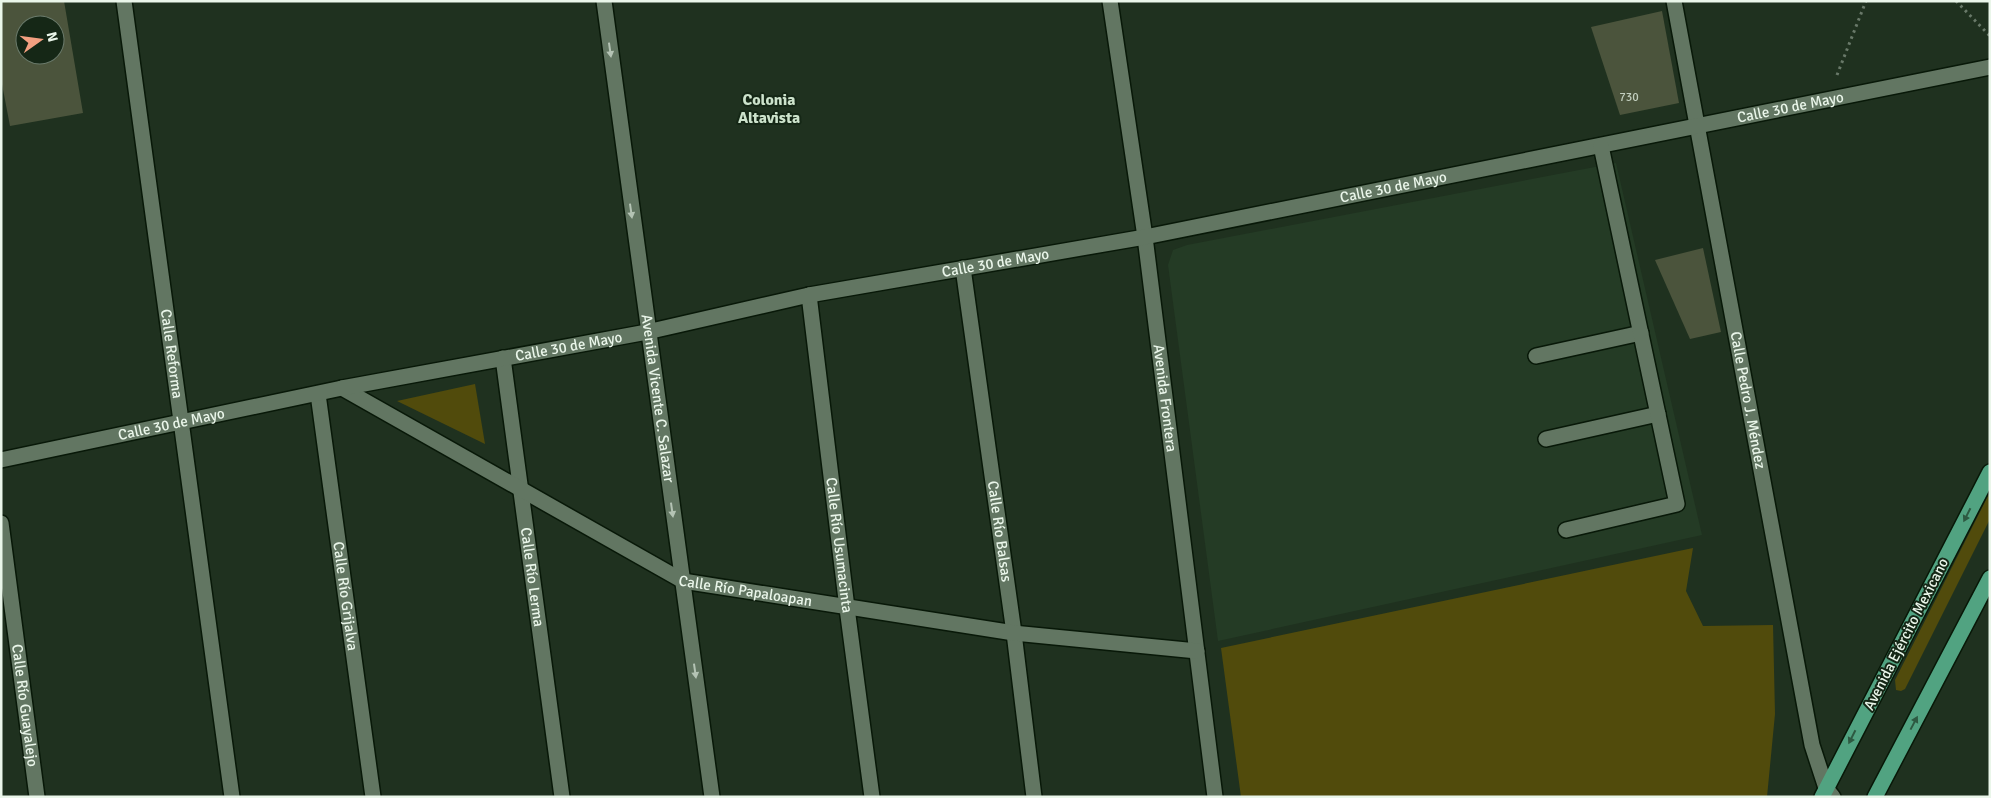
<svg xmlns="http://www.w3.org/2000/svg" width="1991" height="798" font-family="Signika,sans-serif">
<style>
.built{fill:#243b25}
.green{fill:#514b0c}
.building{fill:#4b543c;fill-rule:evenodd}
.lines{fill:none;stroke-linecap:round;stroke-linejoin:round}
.minor-casing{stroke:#081808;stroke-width:18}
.major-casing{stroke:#081808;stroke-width:18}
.path{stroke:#697969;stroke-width:3;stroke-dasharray:2.5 4;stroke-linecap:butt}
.minor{stroke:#627662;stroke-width:15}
.major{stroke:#51a381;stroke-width:15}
.oneway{fill:#b4c3b4}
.oneway2{fill:#2d5941}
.labels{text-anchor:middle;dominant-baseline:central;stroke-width:4;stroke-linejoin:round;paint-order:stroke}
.number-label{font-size:12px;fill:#c2cebe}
.street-label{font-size:15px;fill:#eaf6ea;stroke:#152716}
.neighbourhood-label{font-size:16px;font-weight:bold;fill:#cde3cc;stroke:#152716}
</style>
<rect width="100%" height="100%" fill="#1f311f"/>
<path class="built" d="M 1616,163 L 1702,535 L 1218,641 L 1168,265 L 1173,250 L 1187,245 Z"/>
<g class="green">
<path d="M 475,384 L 485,444 L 397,401 Z"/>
<path d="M 1990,492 L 1990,519 L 1905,689 L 1901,691 L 1896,690 L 1895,680 Z"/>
<path d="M 1693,548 L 1686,591 L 1703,626 L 1773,625 L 1775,714 L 1767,797 L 1241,797 L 1221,648 Z"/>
</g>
<g class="building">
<path d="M 1,1 L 64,1 L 83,113 L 10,126 L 1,79 ZM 25,25 L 55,25 L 55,55 L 25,55 Z"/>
<path d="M 1662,11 L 1679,103 L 1620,115 L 1591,27 Z"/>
<path d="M 1703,248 L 1721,332 L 1690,339 L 1655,260 Z"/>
</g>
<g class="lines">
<g class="minor-casing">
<g id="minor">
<path id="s1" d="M 124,1 L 232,797"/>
<path id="s2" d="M 604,1 L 712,797"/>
<path id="s3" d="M 1110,1 L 1145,237 L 1215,797"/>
<path id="s4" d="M 1674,1 L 1812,745 L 1826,788 L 1833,797"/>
<path id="s5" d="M 963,268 L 1014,633 L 1034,797"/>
<path id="s6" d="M 809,295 L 847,608 L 872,797"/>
<path d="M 1536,356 L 1641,333"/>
<path id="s7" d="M 503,358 L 562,797"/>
<path id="s8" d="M 342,388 L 683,581 L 1014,633 L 1197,651"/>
<path id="s9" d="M 318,394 L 373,797"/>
<path d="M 1546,439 L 1658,414"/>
<path id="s10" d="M 1,460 L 342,388 L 647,332 L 809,295 L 1145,237 L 1990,67"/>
<path id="s11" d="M 1,523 L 37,797"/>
<path d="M 1566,530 L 1677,504 L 1601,146"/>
</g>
</g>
<g class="major-casing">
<g id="major">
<path d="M 1822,797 L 1990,472"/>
<path d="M 1875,797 L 1990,578"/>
</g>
</g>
<g class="path">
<path d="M 1956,1 L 1990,36"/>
<path d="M 1837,75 L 1866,1"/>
</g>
<use href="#minor" class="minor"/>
<use href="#major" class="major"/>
</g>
<defs><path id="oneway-solid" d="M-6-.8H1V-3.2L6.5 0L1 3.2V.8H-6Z" transform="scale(1.25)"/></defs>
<g class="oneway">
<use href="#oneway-solid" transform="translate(610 50) rotate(82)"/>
<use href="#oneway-solid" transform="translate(631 211) rotate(82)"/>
<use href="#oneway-solid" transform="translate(672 510) rotate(82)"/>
<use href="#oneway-solid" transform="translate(695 671) rotate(82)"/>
</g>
<g class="oneway2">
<use href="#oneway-solid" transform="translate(1967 515) rotate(117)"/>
<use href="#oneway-solid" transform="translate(1914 723) rotate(-62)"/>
<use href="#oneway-solid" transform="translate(1852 737) rotate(117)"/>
</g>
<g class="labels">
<g class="number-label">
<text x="1629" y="97">730</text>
</g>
<g class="street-label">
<text stroke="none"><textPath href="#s10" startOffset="1824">Calle 30 de Mayo</textPath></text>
<text stroke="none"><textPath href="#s10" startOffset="1419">Calle 30 de Mayo</textPath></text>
<text stroke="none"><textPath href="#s10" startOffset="1014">Calle 30 de Mayo</textPath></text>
<text stroke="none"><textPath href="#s10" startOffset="579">Calle 30 de Mayo</textPath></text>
<text stroke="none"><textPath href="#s1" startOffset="356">Calle Reforma</textPath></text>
<text stroke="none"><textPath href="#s2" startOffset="401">Avenida Vicente C. Salazar</textPath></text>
<text stroke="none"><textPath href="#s3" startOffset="401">Avenida Frontera</textPath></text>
<text stroke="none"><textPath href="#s4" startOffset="406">Calle Pedro J. Méndez</textPath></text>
<text stroke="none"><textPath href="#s10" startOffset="174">Calle 30 de Mayo</textPath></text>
<text stroke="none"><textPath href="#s5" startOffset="266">Calle Río Balsas</textPath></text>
<text stroke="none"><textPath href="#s6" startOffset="252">Calle Río Usumacinta</textPath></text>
<text stroke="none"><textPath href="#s7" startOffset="221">Calle Río Lerma</textPath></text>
<text stroke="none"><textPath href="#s8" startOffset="455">Calle Río Papaloapan</textPath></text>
<text stroke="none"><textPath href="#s9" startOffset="204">Calle Río Grijalva</textPath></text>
<text transform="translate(1906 634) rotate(-63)">Avenida Ejército Mexicano</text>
<text stroke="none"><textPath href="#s11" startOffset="184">Calle Río Guayalejo</textPath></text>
</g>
<g class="neighbourhood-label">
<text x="769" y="100">Colonia<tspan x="769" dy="18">Altavista</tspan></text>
</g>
</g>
<rect width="1991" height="798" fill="none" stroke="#eaf6ea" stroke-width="5"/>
<g transform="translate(40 40) rotate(76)"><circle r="24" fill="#152716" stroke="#6a7a6b"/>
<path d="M0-4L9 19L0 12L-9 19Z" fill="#f3a081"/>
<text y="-8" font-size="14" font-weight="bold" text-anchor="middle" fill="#eaf6ea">N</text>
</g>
</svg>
